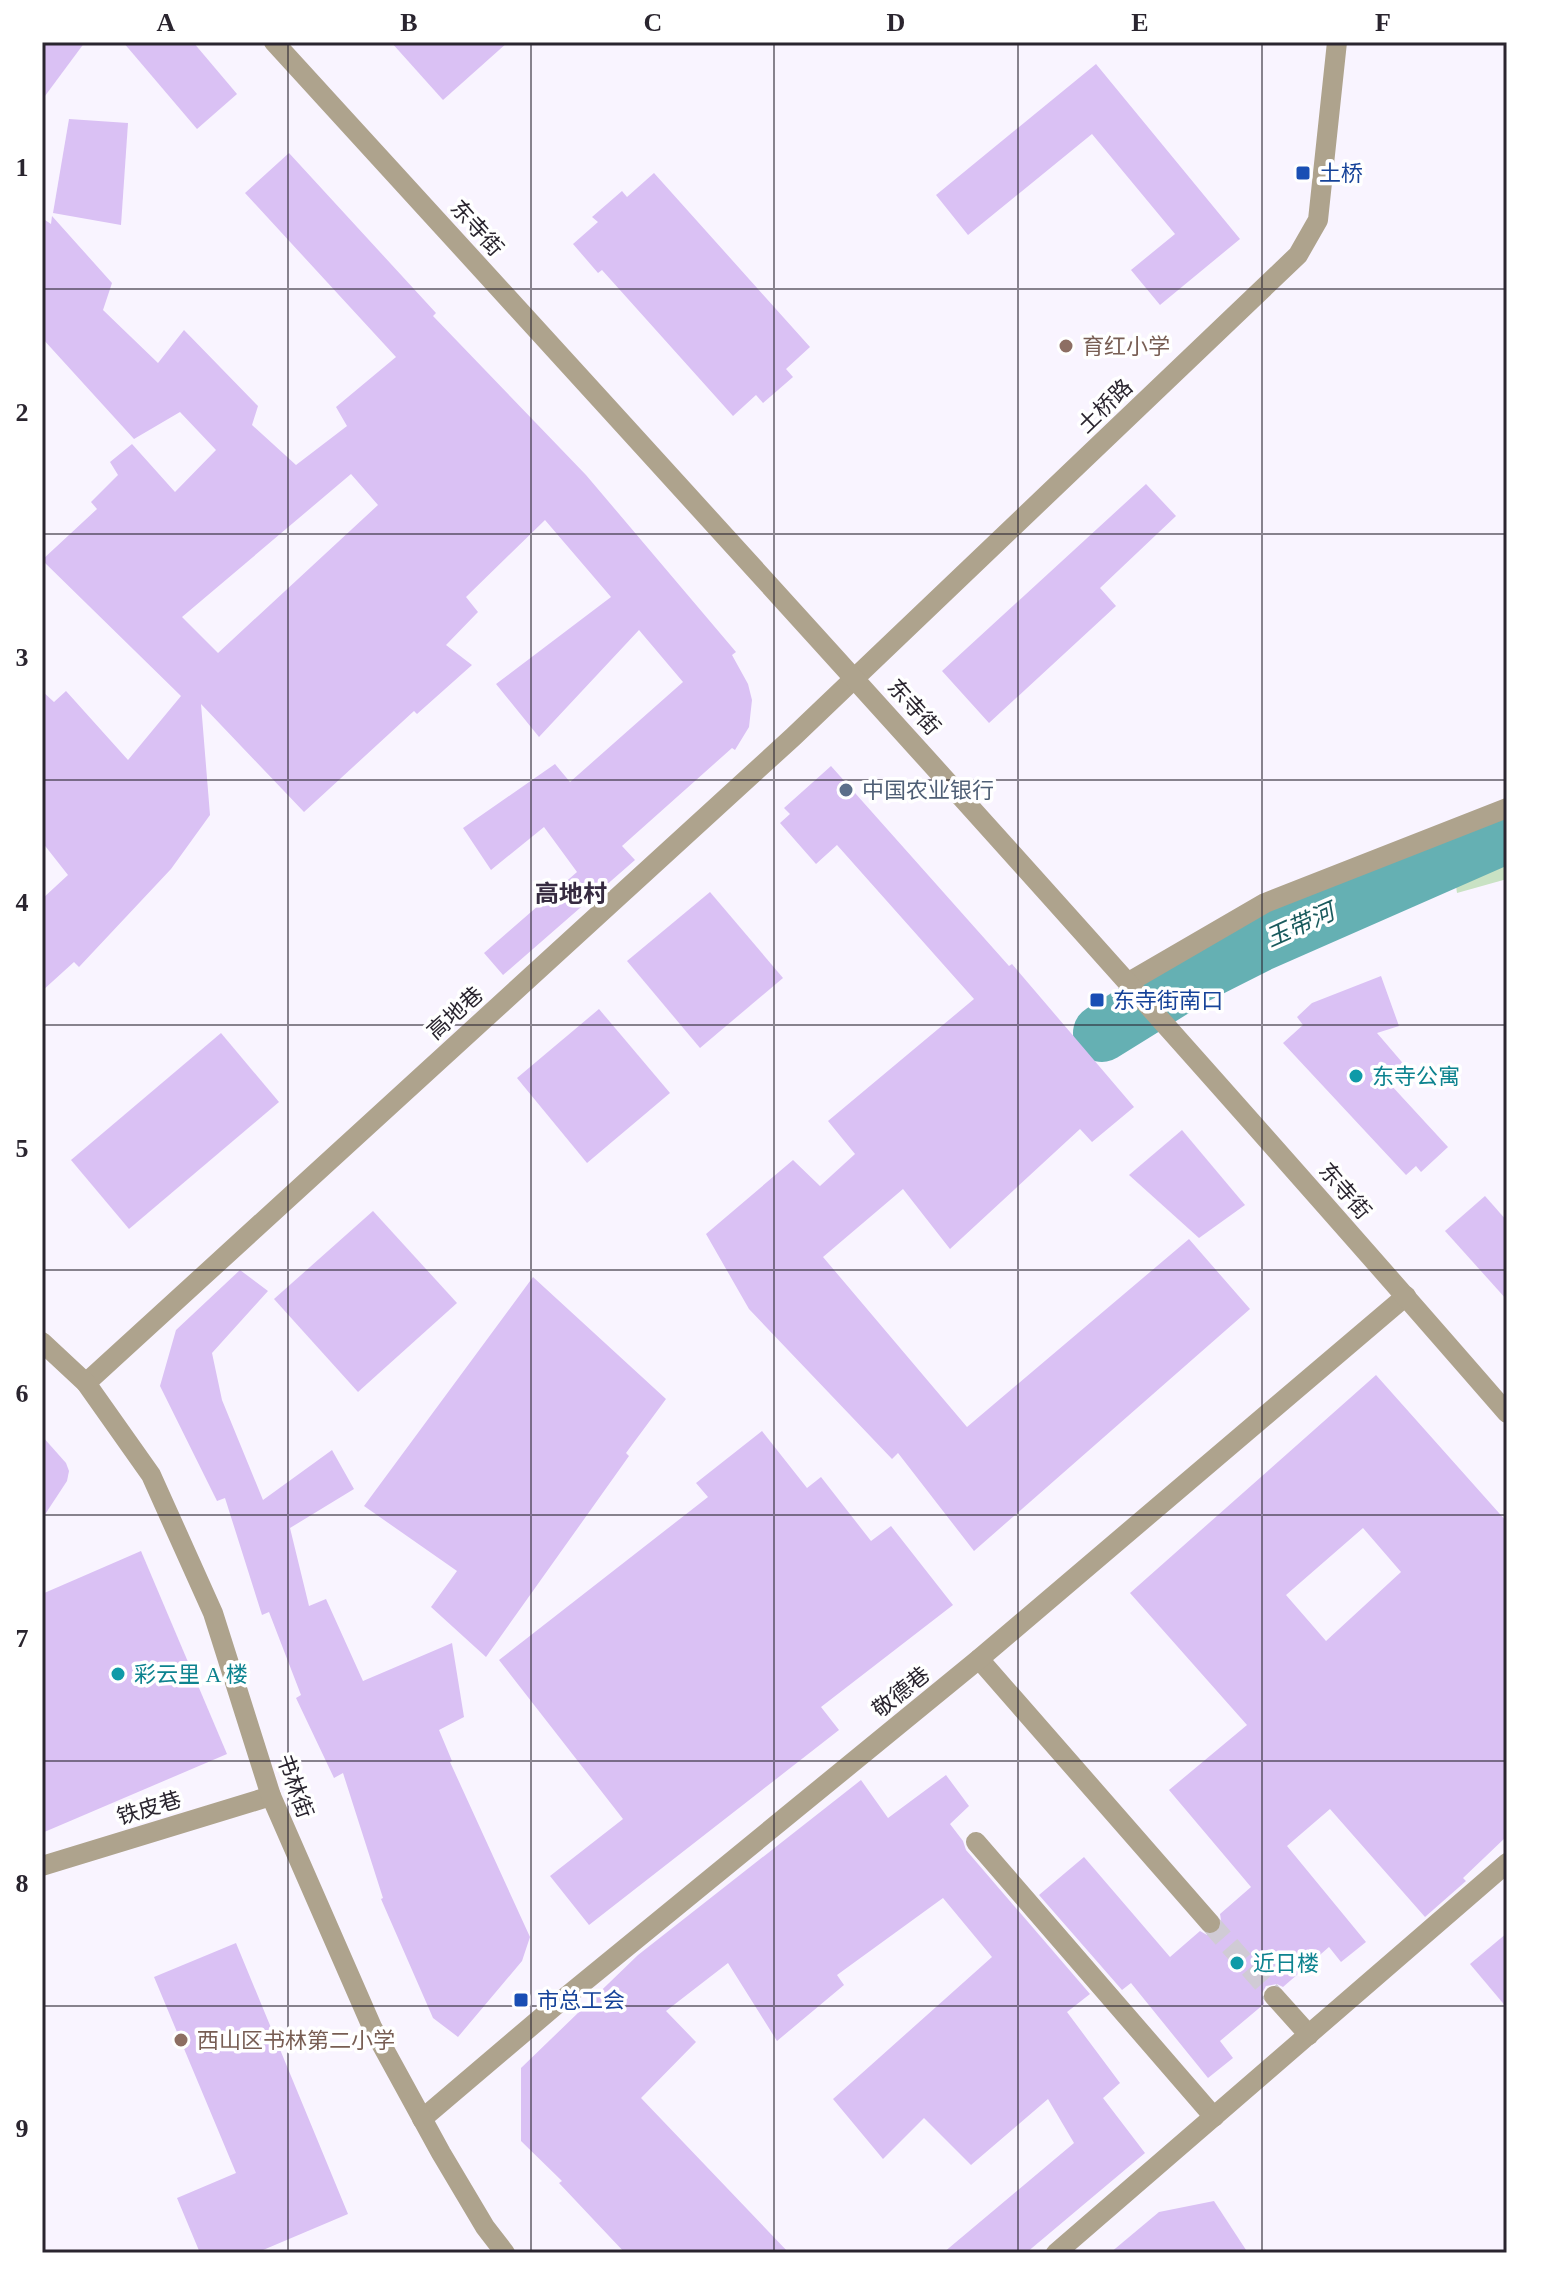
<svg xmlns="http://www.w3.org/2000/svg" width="1549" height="2295" font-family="'Times New Roman','Noto Sans SC',serif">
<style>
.green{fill:#c9e2c4}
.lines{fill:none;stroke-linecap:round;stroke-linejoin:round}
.river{stroke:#65b0b3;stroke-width:58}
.building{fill:#dac1f4;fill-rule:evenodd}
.pedestrian-tunnel{stroke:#d0cbd5;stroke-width:20;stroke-dasharray:20 10;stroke-linecap:butt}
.pedestrian{stroke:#aea38d;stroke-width:20}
.minor{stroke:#aea38d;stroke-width:20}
.tertiary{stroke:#aea38d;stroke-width:20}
.grid{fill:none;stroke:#2a252f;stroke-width:2;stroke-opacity:0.55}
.transit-dot{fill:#1a4fb4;stroke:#fff;stroke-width:3}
.education-dot{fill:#8d6e63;stroke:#fff;stroke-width:3}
.service-dot{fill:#5c6f8a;stroke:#fff;stroke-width:3}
.culture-dot{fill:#0f9aa8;stroke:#fff;stroke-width:3}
.labels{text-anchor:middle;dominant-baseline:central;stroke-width:7;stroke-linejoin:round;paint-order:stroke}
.transit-label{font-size:22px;fill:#164399;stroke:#fff;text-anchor:start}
.street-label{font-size:22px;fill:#2a252f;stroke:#fff}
.education-label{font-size:22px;fill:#785e54;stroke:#fff;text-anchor:start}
.service-label{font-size:22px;fill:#4e5e75;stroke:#fff;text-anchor:start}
.culture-label{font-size:22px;fill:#0d838f;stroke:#fff;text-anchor:start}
.neighbourhood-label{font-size:24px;font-weight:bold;fill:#362b40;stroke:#fff}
.water-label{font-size:24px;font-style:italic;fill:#1a5a5d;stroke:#fff}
.neatline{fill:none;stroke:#2a252f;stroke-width:3}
.grid-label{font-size:26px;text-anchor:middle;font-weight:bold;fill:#2a252f}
</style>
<rect width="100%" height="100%" fill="#f9f4ff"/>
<path class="green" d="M 1507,859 L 1507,879 L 1457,893 L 1455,879 Z"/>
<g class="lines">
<path class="river" d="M 1102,1033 L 1192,977 L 1259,943 L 1507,834"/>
</g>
<g class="building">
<path d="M 42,42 L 85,42 L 42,100 Z"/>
<path d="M 123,42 L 193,42 L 237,94 L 197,129 Z"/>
<path d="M 391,42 L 508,42 L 443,100 Z"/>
<path d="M 1096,64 L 1240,239 L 1160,305 L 1131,270 L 1175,234 L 1092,134 L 968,235 L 936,195 Z"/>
<path d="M 69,119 L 128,123 L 121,225 L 53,213 Z"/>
<path d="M 289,153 L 436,313 L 433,316 L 586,475 L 736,652 L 732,655 L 748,684 L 752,700 L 749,727 L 735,750 L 732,748 L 622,846 L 635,860 L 503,975 L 484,953 L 577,872 L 544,827 L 491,870 L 463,828 L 555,764 L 570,782 L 683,682 L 639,630 L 539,737 L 496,684 L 611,597 L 545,520 L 466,597 L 478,612 L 446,645 L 472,665 L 417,714 L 414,711 L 304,812 L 201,704 L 210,815 L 171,869 L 79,967 L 74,962 L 42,991 L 42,899 L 68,875 L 42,842 L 42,691 L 54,702 L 66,691 L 128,760 L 181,696 L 42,560 L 97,509 L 91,502 L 118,475 L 110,462 L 132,444 L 175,492 L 216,450 L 180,412 L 134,439 L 42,338 L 42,218 L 51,224 L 52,216 L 112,283 L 103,310 L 158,363 L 184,330 L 258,406 L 252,425 L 296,465 L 347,426 L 336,407 L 396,357 L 245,193 ZM 351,474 L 378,505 L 218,653 L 182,617 Z"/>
<path d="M 654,173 L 810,347 L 786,369 L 793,377 L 763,403 L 756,395 L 733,416 L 602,270 L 598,273 L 573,244 L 598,222 L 592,217 L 622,191 L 627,197 Z"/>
<path d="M 1146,484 L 1176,516 L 1100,588 L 1116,606 L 989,723 L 942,671 Z"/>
<path d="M 831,766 L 1009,966 L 1012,964 L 1134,1107 L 1092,1142 L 1080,1129 L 950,1249 L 903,1189 L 823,1257 L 967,1427 L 1189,1239 L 1250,1309 L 974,1551 L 898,1453 L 892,1459 L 749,1309 L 706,1234 L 793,1160 L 820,1186 L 855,1154 L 828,1121 L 974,999 L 837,845 L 816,864 L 780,823 L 790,814 L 784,808 Z"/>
<path d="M 710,892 L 783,978 L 700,1048 L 627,961 Z"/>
<path d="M 1381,976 L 1399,1026 L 1377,1033 L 1407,1068 L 1390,1084 L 1448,1147 L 1421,1172 L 1416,1166 L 1406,1175 L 1283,1043 L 1303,1025 L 1297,1017 L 1312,1003 Z"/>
<path d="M 599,1009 L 670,1093 L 587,1163 L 517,1078 Z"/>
<path d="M 221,1033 L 279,1102 L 129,1229 L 71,1160 Z"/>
<path d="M 1182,1130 L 1245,1205 L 1199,1238 L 1129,1175 Z"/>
<path d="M 1485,1196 L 1507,1221 L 1507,1300 L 1445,1231 Z"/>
<path d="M 373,1211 L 457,1303 L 358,1392 L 274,1299 Z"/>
<path d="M 240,1270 L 268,1291 L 212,1353 L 222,1400 L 263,1500 L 332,1450 L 354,1489 L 290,1528 L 309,1606 L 326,1599 L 363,1681 L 452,1643 L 464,1717 L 439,1730 L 452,1761 L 450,1762 L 530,1937 L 522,1961 L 458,2037 L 433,2018 L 381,1899 L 383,1898 L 343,1773 L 334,1778 L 296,1698 L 301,1695 L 269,1612 L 262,1615 L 225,1498 L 217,1501 L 160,1386 L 176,1330 Z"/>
<path d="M 533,1277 L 666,1399 L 626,1453 L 629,1456 L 486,1657 L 431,1607 L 457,1571 L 364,1506 Z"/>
<path d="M 1376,1375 L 1507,1522 L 1507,1836 L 1463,1878 L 1466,1881 L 1425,1917 L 1330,1809 L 1287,1846 L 1366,1942 L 1341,1962 L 1329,1947 L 1283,1987 L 1277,1984 L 1266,1986 L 1262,1993 L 1264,2004 L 1220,2041 L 1233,2058 L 1208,2078 L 1131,1983 L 1122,1990 L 1039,1895 L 1084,1857 L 1170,1957 L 1200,1931 L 1207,1935 L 1218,1933 L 1222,1926 L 1220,1914 L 1251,1887 L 1169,1790 L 1247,1725 L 1130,1593 ZM 1363,1528 L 1401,1572 L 1326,1641 L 1286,1595 Z"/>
<path d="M 762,1431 L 807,1488 L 821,1477 L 871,1541 L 891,1526 L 953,1605 L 821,1707 L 839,1730 L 589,1925 L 550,1876 L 623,1819 L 499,1660 L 708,1497 L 696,1483 Z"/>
<path d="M 42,1436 L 66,1463 L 69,1471 L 67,1481 L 42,1519 Z"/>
<path d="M 141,1551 L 227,1754 L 42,1833 L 42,1594 Z"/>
<path d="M 946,1775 L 969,1806 L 950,1824 L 963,1841 L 966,1850 L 1090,1994 L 1067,2012 L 1120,2083 L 1103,2098 L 1145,2153 L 1026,2253 L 943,2253 L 1074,2143 L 1048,2099 L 971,2165 L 924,2118 L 883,2159 L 833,2099 L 992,1957 L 943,1898 L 837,1975 L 844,1985 L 777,2041 L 728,1963 L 666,2011 L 696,2042 L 641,2098 L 789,2253 L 625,2253 L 559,2183 L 562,2181 L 521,2141 L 521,2068 L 638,1955 L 861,1780 L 888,1818 Z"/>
<path d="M 1507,1933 L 1507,2008 L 1470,1964 Z"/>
<path d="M 236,1943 L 348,2214 L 256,2253 L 200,2253 L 177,2198 L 236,2173 L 154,1977 Z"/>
<path d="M 1214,2201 L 1248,2253 L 1110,2253 L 1159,2212 Z"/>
</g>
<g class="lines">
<path class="pedestrian-tunnel" d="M 1210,1923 L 1274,1996"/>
<g class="pedestrian">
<path d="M 979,1659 L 1210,1923"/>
<path d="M 976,1842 L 1214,2117"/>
<path d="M 1274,1996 L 1309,2035"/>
<path d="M 1056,2253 L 1507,1863"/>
</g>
<g class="minor">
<path d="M 1129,982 L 1265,903 L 1507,808"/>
<path d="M 86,1383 L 793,737 L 1298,255 L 1318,220 L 1337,42"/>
<path d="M 42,1866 L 271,1796"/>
<path d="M 422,2119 L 562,2000 L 979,1659 L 1406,1296"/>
</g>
<g class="tertiary">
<path d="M 274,42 C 689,496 1104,949 1507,1413"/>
<path d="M 42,1342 L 86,1383 L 151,1475 L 213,1613 L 271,1796 L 372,2027 L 441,2153 L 485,2227 L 505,2253"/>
</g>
</g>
<path class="grid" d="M 288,42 L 288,2253M 531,42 L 531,2253M 774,42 L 774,2253M 1018,42 L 1018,2253M 1262,42 L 1262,2253M 42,289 L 1507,289M 42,534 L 1507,534M 42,780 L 1507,780M 42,1025 L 1507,1025M 42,1270 L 1507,1270M 42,1515 L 1507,1515M 42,1761 L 1507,1761M 42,2006 L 1507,2006"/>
<g class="transit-dot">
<rect x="1295" y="165" width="16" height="16" rx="4"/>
<rect x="1089" y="992" width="16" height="16" rx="4"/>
<rect x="513" y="1992" width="16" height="16" rx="4"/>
</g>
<g class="education-dot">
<circle cx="1066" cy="346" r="8"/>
<circle cx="181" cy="2040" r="8"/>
</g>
<circle class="service-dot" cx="846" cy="790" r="8"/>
<g class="culture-dot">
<circle cx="1356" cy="1076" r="8"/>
<circle cx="118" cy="1674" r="8"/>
<circle cx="1237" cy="1963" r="8"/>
</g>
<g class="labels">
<g class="transit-label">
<text x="1319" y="173">土桥</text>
<text x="1113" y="1000">东寺街南口</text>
<text x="537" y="2000">市总工会</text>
</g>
<g class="street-label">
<text transform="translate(477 228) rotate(48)">东寺街</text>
<text transform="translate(1105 406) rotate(-44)">土桥路</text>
<text transform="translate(914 707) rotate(48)">东寺街</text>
<text transform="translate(455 1013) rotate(-42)">高地巷</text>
<text transform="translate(1345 1191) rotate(49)">东寺街</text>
<text transform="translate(901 1692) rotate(-39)">敬德巷</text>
<text transform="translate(295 1786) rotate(70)">书林街</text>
<text transform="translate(149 1808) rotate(-17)">铁皮巷</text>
</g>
<g class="education-label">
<text x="1082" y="346">育红小学</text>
<text x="197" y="2040">西山区书林第二小学</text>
</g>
<g class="service-label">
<text x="862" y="790">中国农业银行</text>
</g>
<g class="culture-label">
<text x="1372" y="1076">东寺公寓</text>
<text x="134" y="1674">彩云里 A 楼</text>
<text x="1253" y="1963">近日楼</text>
</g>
<g class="neighbourhood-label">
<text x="571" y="894">高地村</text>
</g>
<g class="water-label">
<text transform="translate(1300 925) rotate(-24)">玉带河</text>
</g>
</g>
<rect width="1549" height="2295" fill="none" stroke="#ffffff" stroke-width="88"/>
<rect x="44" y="44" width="1461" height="2207" class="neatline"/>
<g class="grid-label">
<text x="166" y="31">A</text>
<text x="409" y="31">B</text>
<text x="653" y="31">C</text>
<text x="896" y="31">D</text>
<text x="1140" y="31">E</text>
<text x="1383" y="31">F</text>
<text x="22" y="176">1</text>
<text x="22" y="421">2</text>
<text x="22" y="666">3</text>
<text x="22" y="911">4</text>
<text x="22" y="1157">5</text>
<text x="22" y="1402">6</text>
<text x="22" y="1647">7</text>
<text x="22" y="1892">8</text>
<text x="22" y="2137">9</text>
</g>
</svg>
